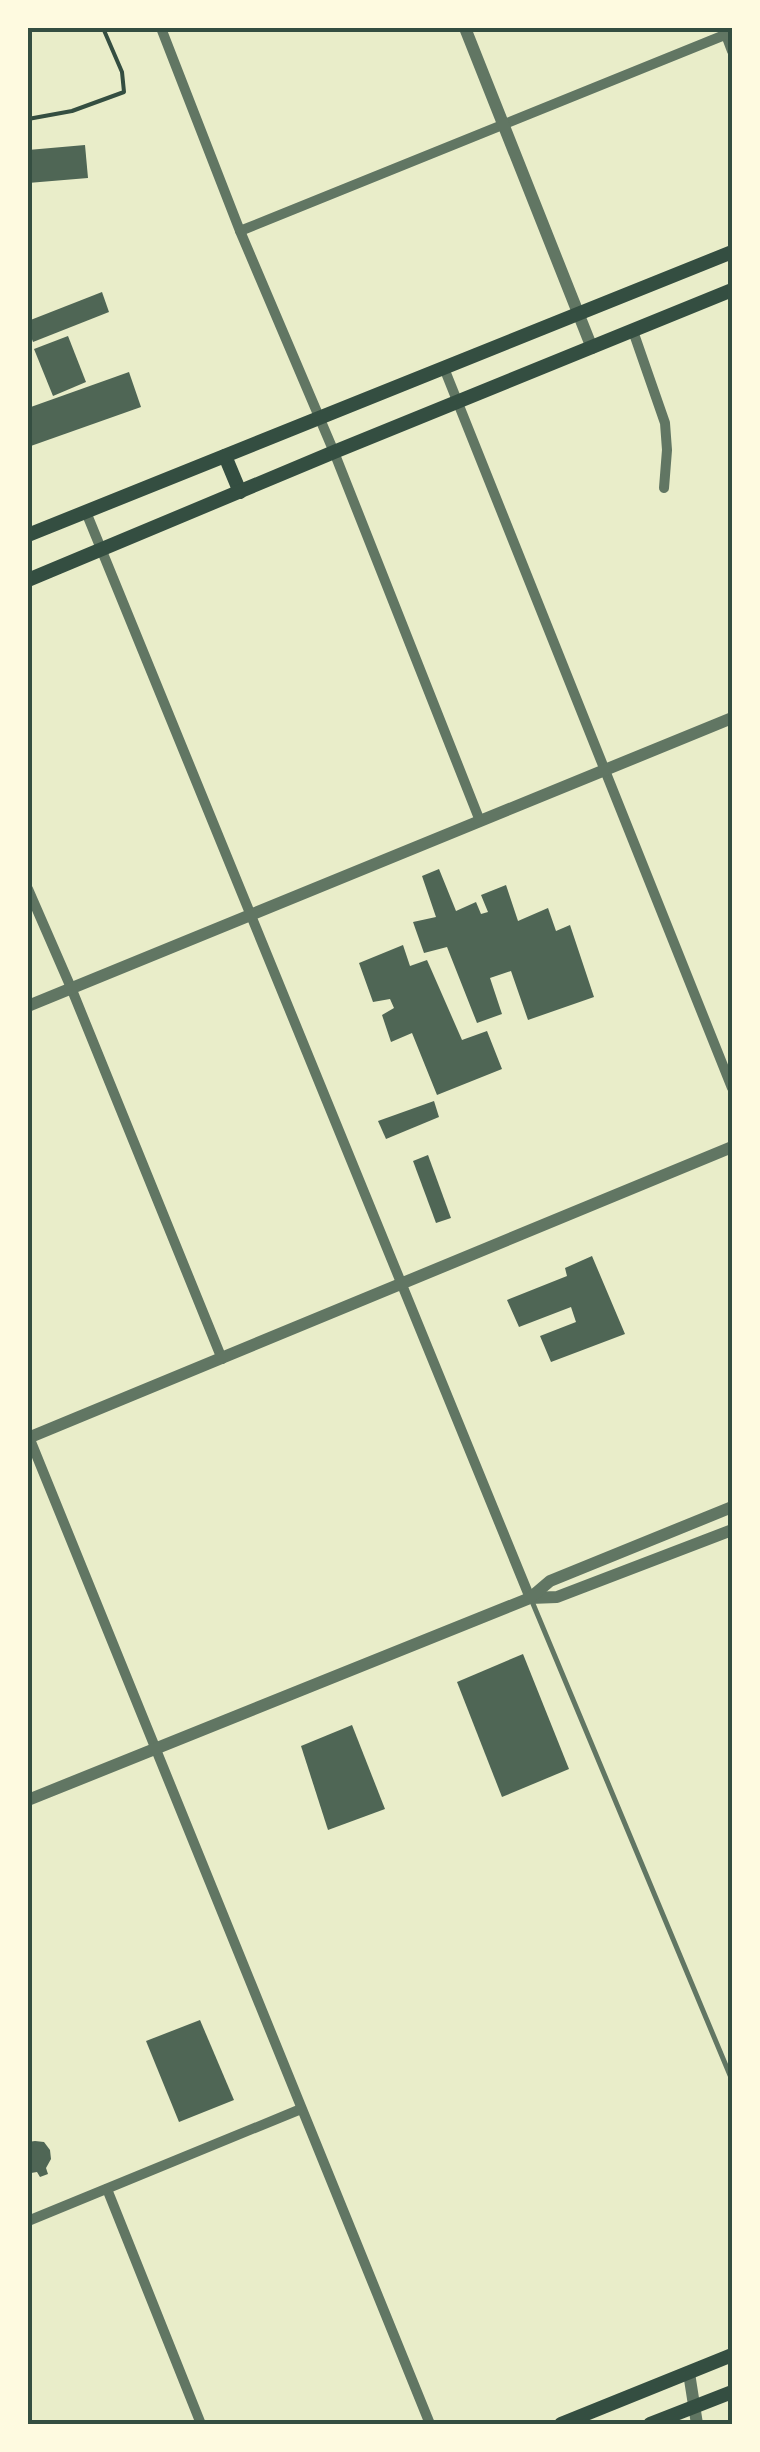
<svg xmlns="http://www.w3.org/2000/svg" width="760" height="2452" font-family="'Roboto Condensed',sans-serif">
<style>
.building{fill:#4f6655}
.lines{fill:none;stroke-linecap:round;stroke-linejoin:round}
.path{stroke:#344e41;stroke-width:4}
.service{stroke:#617663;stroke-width:5}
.minor{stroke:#617663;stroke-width:10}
.tertiary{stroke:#617663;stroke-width:12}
.secondary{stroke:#344e41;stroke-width:14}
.neatline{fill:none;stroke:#344e41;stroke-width:4}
</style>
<rect width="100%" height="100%" fill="#e9edc9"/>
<g class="building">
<path d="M 85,145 L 88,178 L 28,183 L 28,150 Z"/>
<path d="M 102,292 L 109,312 L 33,342 L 28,329 L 28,321 Z"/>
<path d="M 68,336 L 86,382 L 53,396 L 34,349 Z"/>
<path d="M 129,372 L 141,407 L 28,447 L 28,408 Z"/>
<path d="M 439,869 L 456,911 L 476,902 L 481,914 L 488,912 L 481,895 L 506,885 L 518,921 L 548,908 L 556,931 L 570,925 L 594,997 L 528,1020 L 511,971 L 490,978 L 502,1014 L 477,1023 L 447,947 L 424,953 L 413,922 L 436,917 L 422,876 Z"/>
<path d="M 403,945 L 410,966 L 427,960 L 462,1040 L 487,1031 L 502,1069 L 437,1095 L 412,1033 L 391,1042 L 382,1015 L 394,1008 L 390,999 L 373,1002 L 359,963 Z"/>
<path d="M 434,1101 L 439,1117 L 386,1139 L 378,1121 Z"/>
<path d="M 428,1155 L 451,1218 L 436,1223 L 413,1161 Z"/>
<path d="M 592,1256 L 625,1334 L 551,1362 L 540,1336 L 576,1322 L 571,1307 L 519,1327 L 507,1300 L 567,1276 L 565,1268 Z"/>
<path d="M 523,1654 L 569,1769 L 502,1797 L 457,1682 Z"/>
<path d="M 352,1725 L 385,1809 L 328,1830 L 301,1746 Z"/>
<path d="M 200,2020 L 234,2100 L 179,2122 L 146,2041 Z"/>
<path d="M 35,2141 L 44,2142 L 50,2150 L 51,2159 L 46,2168 L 48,2174 L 40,2177 L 37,2172 L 31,2173 L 28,2170 L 28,2142 Z"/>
</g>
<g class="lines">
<path class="path" d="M 28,119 L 72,111 L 124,92 L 122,72 L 103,28"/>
<path class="service" d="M 531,1599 L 732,2080"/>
<g class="minor">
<path d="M 161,28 L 240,231 L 334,452 L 480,821"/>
<path d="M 726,35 L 732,51"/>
<path d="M 240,231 L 732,32"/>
<path d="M 633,331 L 665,423 L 667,450 L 664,488"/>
<path d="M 444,368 L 732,1088"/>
<path d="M 86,512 L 530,1598"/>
<path d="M 28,889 L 72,990 L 222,1359"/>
<path d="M 29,1437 C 164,1766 295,2096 430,2424"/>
<path d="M 107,2189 L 201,2424"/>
<path d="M 28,2221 L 301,2109"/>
</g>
<g class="tertiary">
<path d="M 465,28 L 592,348"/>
<path d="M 28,1006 L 732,718"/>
<path d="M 28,1438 L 732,1147"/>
<path d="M 530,1598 L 557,1597 L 732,1530"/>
<path d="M 28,1800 L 530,1598 L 550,1581 L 732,1507"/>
<path d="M 689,2373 L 697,2424"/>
</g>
<g class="secondary">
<path d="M 225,456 L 240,492"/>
<path d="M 28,535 L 732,252"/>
<path d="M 28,580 L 334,452 L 732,290"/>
<path d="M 561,2424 L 732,2355"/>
<path d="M 650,2424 L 732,2392"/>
</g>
</g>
<rect width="760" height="2452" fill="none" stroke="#fefae0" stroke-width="60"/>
<rect x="30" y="30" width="700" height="2392" class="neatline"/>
</svg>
